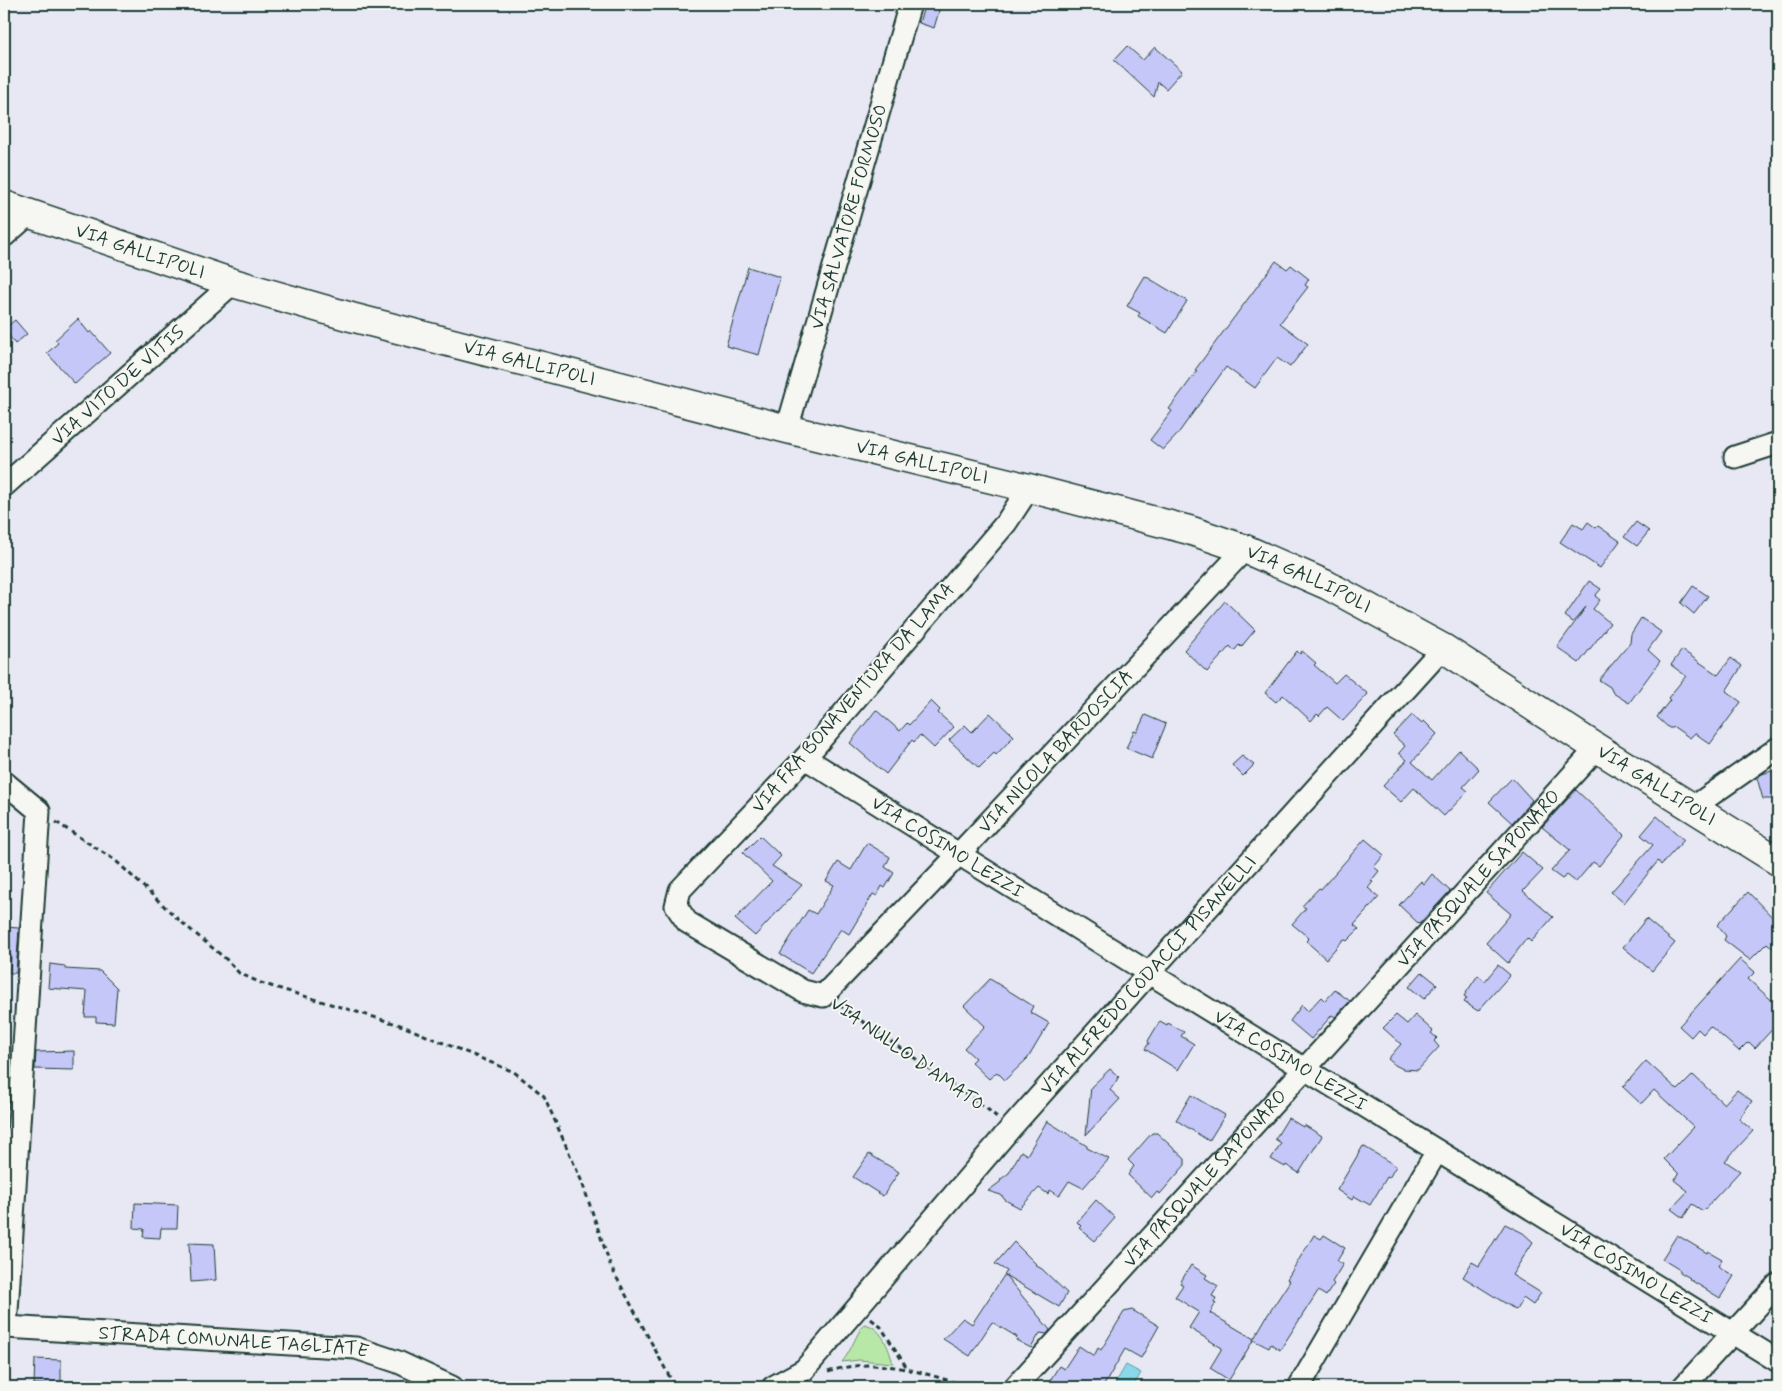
<svg xmlns="http://www.w3.org/2000/svg" width="1782" height="1391" font-family="Mynerve,sans-serif">
<style>
.green{fill:#b8e8a7;stroke:#6c926e}
.water{fill:#8bd8eb;stroke:#609aa2}
.building{fill:#c5c7f9;stroke:#1f3d34}
.lines{fill:none;stroke-linecap:round;stroke-linejoin:round}
.street-casing{stroke:#1f3d34;stroke-width:25}
.secondary-casing{stroke:#1f3d34;stroke-width:31}
.path{stroke:#1f3d34;stroke-width:3;stroke-dasharray:5 4;stroke-linecap:butt}
.street{stroke:#f6f6f2;stroke-width:21}
.secondary{stroke:#f6f6f2;stroke-width:28}
.labels{text-anchor:middle;dominant-baseline:central;stroke-width:4;stroke-linejoin:round;paint-order:stroke}
.street-label{font-size:19px;fill:#1f3d34;stroke:#f6f6f2}
</style>
<rect width="100%" height="100%" fill="#e7e8f4"/>
<filter id="ink" filterUnits="userSpaceOnUse"><feTurbulence type="fractalNoise" baseFrequency=".02" numOctaves="2"/><feDisplacementMap in="SourceGraphic" scale="10" xChannelSelector="R" yChannelSelector="G"/><feConvolveMatrix kernelMatrix="1 2 1 2 8 2 1 2 1" color-interpolation-filters="sRGB"/></filter>
<g filter="url(#ink)">
<path class="green" d="M 864,1324 C 882,1327 888,1347 893,1363 L 859,1360 L 842,1362 C 852,1350 855,1336 864,1324 Z"/>
<path class="water" d="M 1126,1365 L 1141,1373 L 1133,1387 L 1113,1387 Z"/>
<g class="building">
<path d="M 925,4 L 941,4 L 934,28 L 919,23 Z"/>
<path d="M 1127,46 L 1143,60 L 1155,47 L 1182,71 L 1166,89 L 1158,82 L 1154,97 L 1114,60 Z"/>
<path d="M 1276,261 L 1287,269 L 1291,265 L 1309,279 L 1305,285 L 1308,287 L 1280,323 L 1308,344 L 1290,367 L 1277,358 L 1255,388 L 1226,367 L 1177,435 L 1163,450 L 1150,440 L 1172,411 L 1169,409 L 1197,371 L 1195,370 Z"/>
<path d="M 748,267 L 780,277 L 759,355 L 726,346 Z"/>
<path d="M 1145,276 L 1187,301 L 1167,333 L 1138,316 L 1140,313 L 1127,306 Z"/>
<path d="M 78,319 L 89,333 L 91,331 L 110,353 L 75,384 L 47,353 L 58,343 L 55,340 Z"/>
<path d="M 15,320 L 27,334 L 15,344 L 4,329 Z"/>
<path d="M 1588,522 L 1596,528 L 1598,526 L 1620,541 L 1600,568 L 1560,542 L 1573,523 L 1583,529 Z"/>
<path d="M 1636,522 L 1649,531 L 1637,546 L 1624,537 Z"/>
<path d="M 1589,581 L 1601,589 L 1595,596 L 1600,600 L 1593,609 L 1610,623 L 1579,663 L 1557,647 L 1586,607 L 1573,622 L 1565,616 Z"/>
<path d="M 1693,586 L 1708,596 L 1694,614 L 1681,603 Z"/>
<path d="M 1225,601 L 1255,630 L 1241,647 L 1239,645 L 1234,651 L 1230,646 L 1207,672 L 1184,650 Z"/>
<path d="M 1641,618 L 1661,632 L 1648,650 L 1660,661 L 1629,703 L 1613,693 L 1610,687 L 1599,680 L 1630,643 L 1631,634 Z"/>
<path d="M 1682,650 L 1718,675 L 1731,658 L 1742,666 L 1726,691 L 1741,702 L 1710,744 L 1695,733 L 1690,738 L 1674,727 L 1673,728 L 1669,728 L 1657,717 L 1670,700 L 1668,698 L 1686,676 L 1671,665 Z"/>
<path d="M 1297,651 L 1300,654 L 1302,651 L 1316,663 L 1314,665 L 1335,683 L 1344,674 L 1368,694 L 1343,721 L 1327,707 L 1319,716 L 1317,714 L 1311,721 L 1283,695 L 1276,702 L 1265,693 Z"/>
<path d="M 931,701 L 940,710 L 938,713 L 954,727 L 934,748 L 920,735 L 914,742 L 912,740 L 886,774 L 850,743 L 876,710 L 900,731 L 907,723 L 909,725 Z"/>
<path d="M 990,713 L 1014,736 L 996,755 L 994,753 L 979,768 L 949,740 L 965,725 L 972,732 Z"/>
<path d="M 1145,715 L 1166,724 L 1152,759 L 1126,748 L 1134,731 L 1137,732 Z"/>
<path d="M 1412,715 L 1421,723 L 1424,721 L 1437,734 L 1412,762 L 1432,780 L 1459,750 L 1479,769 L 1463,787 L 1468,791 L 1444,816 L 1414,788 L 1401,802 L 1383,786 L 1407,760 L 1399,753 L 1405,746 L 1393,735 Z"/>
<path d="M 1242,756 L 1254,765 L 1243,776 L 1232,765 Z"/>
<path d="M 1778,769 L 1778,799 L 1763,799 L 1757,778 L 1762,774 Z"/>
<path d="M 1512,778 L 1532,800 L 1512,823 L 1489,802 Z"/>
<path d="M 1576,790 L 1624,835 L 1599,866 L 1593,862 L 1576,882 L 1567,875 L 1562,879 L 1551,871 L 1570,850 L 1542,827 Z"/>
<path d="M 1657,816 L 1684,840 L 1661,865 L 1658,861 L 1624,903 L 1611,892 L 1653,845 L 1641,835 Z"/>
<path d="M 760,836 L 781,856 L 772,866 L 802,885 L 755,936 L 735,919 L 772,881 L 743,853 Z"/>
<path d="M 1365,839 L 1384,855 L 1374,867 L 1379,871 L 1371,881 L 1373,882 L 1368,888 L 1379,897 L 1354,925 L 1359,929 L 1347,941 L 1344,939 L 1326,959 L 1306,941 L 1309,938 L 1292,924 L 1306,908 L 1302,906 L 1319,888 L 1321,889 Z"/>
<path d="M 867,843 L 890,857 L 885,867 L 894,873 L 885,888 L 882,886 L 877,896 L 873,894 L 849,934 L 841,929 L 811,973 L 780,954 L 808,910 L 816,914 L 834,885 L 826,881 L 838,862 L 851,870 Z"/>
<path d="M 1522,852 L 1543,870 L 1523,891 L 1553,917 L 1531,942 L 1527,938 L 1508,963 L 1486,943 L 1511,914 L 1486,893 Z"/>
<path d="M 1432,874 L 1450,891 L 1419,924 L 1399,905 L 1421,881 L 1424,884 Z"/>
<path d="M 1748,892 L 1778,923 L 1778,953 L 1767,943 L 1750,960 L 1724,940 L 1726,936 L 1717,925 Z"/>
<path d="M 1646,919 L 1675,943 L 1652,971 L 1623,947 Z"/>
<path d="M 4,927 L 19,928 L 16,973 L 10,973 L 11,955 L 4,955 Z"/>
<path d="M 1740,959 L 1755,972 L 1748,979 L 1778,1006 L 1778,1023 L 1755,1048 L 1750,1043 L 1748,1044 L 1747,1043 L 1739,1051 L 1710,1026 L 1703,1034 L 1698,1029 L 1691,1037 L 1679,1026 Z"/>
<path d="M 50,964 L 65,966 L 65,969 L 100,971 L 117,988 L 114,1023 L 96,1022 L 96,1017 L 85,1017 L 87,991 L 48,988 Z"/>
<path d="M 1498,965 L 1510,975 L 1478,1011 L 1464,1002 L 1467,998 L 1464,996 L 1478,975 L 1485,981 Z"/>
<path d="M 1422,972 L 1437,984 L 1424,999 L 1409,987 Z"/>
<path d="M 990,979 L 1033,1006 L 1030,1012 L 1049,1023 L 1028,1058 L 1005,1080 L 997,1072 L 989,1079 L 971,1062 L 975,1058 L 964,1048 L 985,1026 L 964,1006 Z"/>
<path d="M 1335,990 L 1350,1001 L 1335,1017 L 1332,1015 L 1311,1039 L 1290,1021 L 1302,1005 L 1308,1011 L 1321,997 L 1325,1001 Z"/>
<path d="M 1396,1015 L 1407,1024 L 1415,1015 L 1433,1031 L 1431,1033 L 1437,1038 L 1434,1041 L 1439,1047 L 1418,1070 L 1403,1069 L 1395,1065 L 1388,1059 L 1401,1044 L 1383,1028 Z"/>
<path d="M 1160,1021 L 1167,1025 L 1168,1023 L 1184,1032 L 1181,1036 L 1194,1044 L 1178,1070 L 1145,1049 L 1149,1043 L 1148,1041 Z"/>
<path d="M 74,1051 L 74,1070 L 35,1069 L 36,1052 Z"/>
<path d="M 1646,1061 L 1678,1090 L 1693,1075 L 1724,1104 L 1737,1090 L 1752,1101 L 1739,1119 L 1753,1131 L 1725,1161 L 1740,1171 L 1703,1211 L 1692,1204 L 1683,1218 L 1671,1209 L 1688,1191 L 1674,1180 L 1679,1174 L 1664,1159 L 1694,1127 L 1654,1090 L 1641,1104 L 1623,1087 Z"/>
<path d="M 1110,1069 L 1119,1077 L 1110,1090 L 1120,1099 L 1086,1135 L 1091,1087 Z"/>
<path d="M 1191,1095 L 1225,1115 L 1209,1141 L 1176,1120 Z"/>
<path d="M 1288,1118 L 1303,1127 L 1304,1125 L 1322,1136 L 1299,1173 L 1286,1165 L 1285,1167 L 1271,1159 L 1281,1143 L 1275,1139 Z"/>
<path d="M 1047,1121 L 1087,1146 L 1087,1148 L 1109,1159 L 1083,1188 L 1069,1181 L 1059,1196 L 1049,1190 L 1048,1194 L 1039,1188 L 1020,1208 L 1005,1200 L 1001,1195 L 988,1191 L 1000,1182 L 1001,1179 L 1009,1173 L 1021,1151 L 1027,1155 Z"/>
<path d="M 1152,1133 L 1157,1133 L 1185,1159 L 1185,1165 L 1160,1194 L 1157,1192 L 1152,1198 L 1128,1175 L 1134,1166 L 1128,1160 Z"/>
<path d="M 1363,1146 L 1396,1166 L 1389,1178 L 1387,1177 L 1370,1205 L 1354,1196 L 1352,1200 L 1337,1190 Z"/>
<path d="M 869,1154 L 899,1172 L 883,1196 L 853,1177 Z"/>
<path d="M 1096,1200 L 1115,1218 L 1095,1241 L 1079,1228 L 1081,1226 L 1077,1222 Z"/>
<path d="M 135,1203 L 178,1205 L 177,1228 L 161,1228 L 160,1238 L 143,1237 L 144,1229 L 134,1228 Z"/>
<path d="M 1505,1224 L 1523,1233 L 1533,1242 L 1512,1275 L 1541,1293 L 1533,1305 L 1523,1298 L 1516,1310 L 1463,1277 L 1472,1262 L 1479,1266 Z"/>
<path d="M 1314,1235 L 1321,1239 L 1324,1235 L 1345,1248 L 1337,1261 L 1343,1264 L 1332,1282 L 1334,1284 L 1326,1296 L 1318,1291 L 1280,1350 L 1271,1344 L 1269,1348 L 1253,1340 L 1267,1316 L 1290,1281 L 1287,1279 Z"/>
<path d="M 1677,1235 L 1707,1253 L 1708,1251 L 1722,1259 L 1718,1266 L 1734,1276 L 1720,1298 L 1689,1279 L 1690,1278 L 1680,1272 L 1680,1270 L 1662,1259 Z"/>
<path d="M 1014,1242 L 1036,1264 L 1035,1265 L 1042,1269 L 1067,1293 L 1059,1307 L 1005,1275 L 1050,1330 L 1047,1334 L 1040,1333 L 1031,1348 L 1016,1340 L 1017,1337 L 992,1322 L 970,1356 L 943,1339 L 963,1318 L 972,1324 L 1007,1271 L 995,1264 Z"/>
<path d="M 189,1243 L 214,1244 L 216,1280 L 191,1282 Z"/>
<path d="M 1191,1265 L 1207,1275 L 1205,1278 L 1218,1286 L 1212,1296 L 1216,1298 L 1214,1302 L 1216,1303 L 1210,1313 L 1254,1339 L 1229,1380 L 1210,1368 L 1222,1348 L 1189,1328 L 1199,1312 L 1175,1297 L 1183,1285 L 1180,1283 Z"/>
<path d="M 1132,1310 L 1159,1326 L 1141,1358 L 1125,1349 L 1103,1387 L 1046,1387 L 1059,1366 L 1064,1369 L 1079,1346 L 1094,1356 L 1098,1348 L 1101,1350 L 1124,1312 Z"/>
<path d="M 35,1359 L 61,1360 L 61,1385 L 34,1384 Z"/>
</g>
<g class="lines">
<g class="street-casing">
<g id="street">
<path d="M 4,236 L 29,214"/>
<path id="s1" d="M 787,429 L 910,4"/>
<path d="M 1735,457 L 1778,443"/>
<path id="s2" d="M 4,486 L 233,283"/>
<path id="s3" d="M 1029,488 L 1006,523 L 805,758 L 680,890 L 676,906 L 687,922 L 803,991 L 823,996 L 959,854 L 1245,549"/>
<path id="s4" d="M 805,758 L 1149,973 L 1778,1361"/>
<path d="M 4,782 L 39,811 L 6,1327 L 4,1327"/>
<path d="M 1692,808 L 1778,748"/>
<path id="s5" d="M 6,1327 L 356,1348 L 398,1362 L 452,1387"/>
<path id="s6" d="M 773,1387 L 804,1370 L 1010,1129 L 1149,973 L 1443,648"/>
<path id="s7" d="M 1015,1387 L 1597,748"/>
<path d="M 1299,1387 L 1437,1151"/>
<path d="M 1683,1387 L 1778,1284"/>
</g>
</g>
<g class="secondary-casing">
<g id="secondary">
<path id="s8" d="M 4,205 L 233,283 L 351,317 L 787,429 L 1029,488 L 1189,530 L 1245,549 L 1327,585 L 1443,648 L 1597,748 L 1778,861"/>
</g>
</g>
<g class="path">
<path d="M 56,822 L 116,861 L 179,920 L 227,960 L 239,973 L 261,983 L 400,1025 L 514,1072 L 544,1096 L 582,1182 L 611,1267 L 675,1387"/>
<path d="M 839,1005 L 986,1108 L 997,1117"/>
<path d="M 871,1319 L 881,1327 L 907,1368"/>
<path d="M 828,1372 C 877,1355 923,1373 970,1387"/>
</g>
<use href="#street" class="street"/>
<use href="#secondary" class="secondary"/>
</g>
</g>
<g class="labels">
<g class="street-label">
<text stroke="none"><textPath href="#s1" startOffset="221">VIA SALVATORE FORMOSO</textPath></text>
<text stroke="none"><textPath href="#s8" startOffset="144">VIA GALLIPOLI</textPath></text>
<text stroke="none"><textPath href="#s8" startOffset="549">VIA GALLIPOLI</textPath></text>
<text stroke="none"><textPath href="#s2" startOffset="152">VIA VITO DE VITIS</textPath></text>
<text stroke="none"><textPath href="#s8" startOffset="954">VIA GALLIPOLI</textPath></text>
<text stroke="none"><textPath href="#s8" startOffset="1359">VIA GALLIPOLI</textPath></text>
<text transform="translate(853 698) rotate(-49)">VIA FRA BONAVENTURA DA LAMA</text>
<text stroke="none"><textPath href="#s3" startOffset="1062">VIA NICOLA BARDOSCIA</textPath></text>
<text stroke="none"><textPath href="#s8" startOffset="1764">VIA GALLIPOLI</textPath></text>
<text stroke="none"><textPath href="#s4" startOffset="168">VIA COSIMO LEZZI</textPath></text>
<text stroke="none"><textPath href="#s7" startOffset="688">VIA PASQUALE SAPONARO</textPath></text>
<text stroke="none"><textPath href="#s6" startOffset="559">VIA ALFREDO CODACCI PISANELLI</textPath></text>
<text transform="translate(907 1054) rotate(35)">VIA NULLO D'AMATO</text>
<text stroke="none"><textPath href="#s4" startOffset="572">VIA COSIMO LEZZI</textPath></text>
<text stroke="none"><textPath href="#s7" startOffset="282">VIA PASQUALE SAPONARO</textPath></text>
<text stroke="none"><textPath href="#s4" startOffset="978">VIA COSIMO LEZZI</textPath></text>
<text stroke="none"><textPath href="#s5" startOffset="228">STRADA COMUNALE TAGLIATE</textPath></text>
</g>
</g>
<rect width="1782" height="1391" fill="none" stroke="#f6f6f2" stroke-width="20"/>
<rect x="10" y="10" width="1762" height="1371" fill="none" stroke="#1f3d34" stroke-width="2" filter="url(#ink)"/>
</svg>
